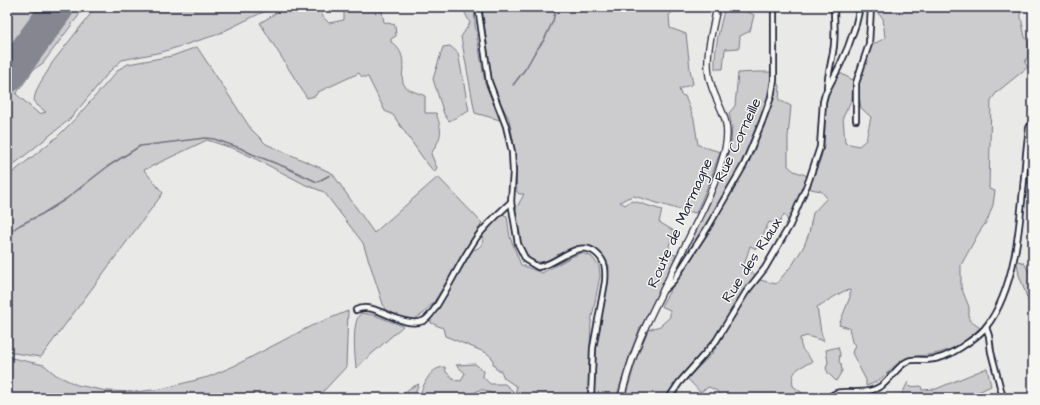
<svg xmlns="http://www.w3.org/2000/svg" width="1040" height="405" font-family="'Architects Daughter',sans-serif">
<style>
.green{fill:#ccccce;stroke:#777784}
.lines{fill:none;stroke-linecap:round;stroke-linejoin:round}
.stream{stroke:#71717f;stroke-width:1.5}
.runway{stroke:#868691;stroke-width:33}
.minor-casing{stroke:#22223b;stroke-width:8}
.tertiary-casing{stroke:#22223b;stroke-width:8}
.minor{stroke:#f6f6f2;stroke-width:4.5}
.tertiary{stroke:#f6f6f2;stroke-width:5.5}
.labels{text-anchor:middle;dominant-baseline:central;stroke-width:3;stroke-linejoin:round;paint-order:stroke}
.street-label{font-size:15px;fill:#22223b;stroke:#f6f6f2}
</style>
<rect width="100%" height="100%" fill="#e9e9e7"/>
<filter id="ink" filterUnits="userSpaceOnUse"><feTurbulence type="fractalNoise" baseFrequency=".025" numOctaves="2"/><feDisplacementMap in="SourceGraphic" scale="8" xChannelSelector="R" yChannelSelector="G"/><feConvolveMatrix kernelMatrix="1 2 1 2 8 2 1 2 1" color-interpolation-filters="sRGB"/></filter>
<g filter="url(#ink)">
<g class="green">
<path d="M 7,7 L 85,7 L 43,63 L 34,69 L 16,94 L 39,114 L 46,112 L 37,105 L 34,100 C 37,83 45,78 52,63 L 96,7 L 272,7 L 267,10 L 216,35 L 162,52 L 122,60 L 110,71 L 70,119 L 7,170 Z"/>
<path d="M 283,7 L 324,7 L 322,12 L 323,17 L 329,23 L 344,20 L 344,8 L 347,7 L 381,7 L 384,22 L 395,25 L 396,36 L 391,39 L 391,42 C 412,56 397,77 405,86 C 409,91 419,93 425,96 L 425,113 L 436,113 C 443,133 442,136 431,154 L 437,168 L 434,172 L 423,158 L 393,115 L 385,111 L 368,77 L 362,77 L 359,73 L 318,92 L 315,96 L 307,98 L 260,23 L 273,15 Z"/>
<path d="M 462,7 L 474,7 L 475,25 L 485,83 L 500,120 L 475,113 L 461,37 L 470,23 Z"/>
<path d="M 482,7 L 675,7 L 676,9 L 669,15 L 670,28 L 686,34 L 690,69 L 693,84 L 679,89 L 681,95 L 685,96 L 694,119 L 698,145 L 720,152 L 709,183 L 696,213 L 677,209 L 634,196 L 627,198 L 620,202 L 625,205 L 629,202 L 633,201 L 662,210 L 659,222 L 674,231 L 669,246 L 671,254 L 677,255 L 654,303 L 639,330 L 630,354 L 616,398 L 594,398 L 596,349 L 608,280 L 609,266 L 605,258 L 599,252 L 590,246 L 579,246 L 548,261 L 537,262 L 527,258 L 521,244 L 515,211 L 524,194 L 519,194 L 517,192 L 515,154 L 513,139 L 509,119 L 498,98 L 492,82 Z"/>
<path d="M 725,7 L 745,7 L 746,11 L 754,15 L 750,31 L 740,36 L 739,48 L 725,49 L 723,69 L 715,69 C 714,48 720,27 725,7 Z"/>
<path d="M 873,7 L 1019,7 L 1025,37 L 1028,42 L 1028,55 L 1025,63 L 1028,67 L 997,92 L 991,100 L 989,189 L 995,191 L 993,205 L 987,221 L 978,234 L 961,265 L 961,287 L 969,307 L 969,320 L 980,328 C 968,340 952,351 934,354 C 924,356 910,355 901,361 C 888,370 882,382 866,386 L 866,380 L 852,353 L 855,345 L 852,342 L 849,328 L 839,325 L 850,297 L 850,290 L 844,291 L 817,307 L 821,332 L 824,341 L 807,336 L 800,338 C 801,354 806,350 812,362 C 799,367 790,371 793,386 L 809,398 L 722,398 L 717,391 L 709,387 L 700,392 L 687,378 L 711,355 L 722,338 L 737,309 L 747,295 L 760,280 L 776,284 L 793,264 L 804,246 L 809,233 L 813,213 L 827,198 L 821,191 L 811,189 L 810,185 L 821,158 L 824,144 L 826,103 L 830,90 L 840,73 L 853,80 L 852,99 L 843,117 L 845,143 L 859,146 L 866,140 L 871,117 L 861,108 L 857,84 L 867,53 L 872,45 L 885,38 L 883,18 L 873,9 Z"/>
<path d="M 450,46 L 458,53 L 469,111 L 449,121 L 444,114 L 433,79 L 443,47 Z"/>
<path d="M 197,47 L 251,129 L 266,144 L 332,173 L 374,233 L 438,177 L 482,223 L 434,302 L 424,313 L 415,319 L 407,320 L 385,310 L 363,243 L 324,192 L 306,185 L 250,156 L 235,149 L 207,140 L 144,170 L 163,193 L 41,357 L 7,352 L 7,177 L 57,137 L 76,118 L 119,69 L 128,64 L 172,56 Z"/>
<path d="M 758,72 L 772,72 L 773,80 L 766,106 L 742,165 L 689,252 L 687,249 L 709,203 L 731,145 L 732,127 L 729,113 L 735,106 L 738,73 Z"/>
<path d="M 776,82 L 780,86 L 779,100 L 791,106 L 788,137 L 788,166 L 794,171 L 808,176 L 788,222 L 786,216 L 784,214 L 778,225 L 769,222 L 756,249 L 750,246 L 745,262 L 741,267 L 756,275 L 742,293 L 707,349 L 688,368 L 665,398 L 625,398 L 637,357 L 648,330 L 660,326 L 670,317 L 670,310 L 661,306 C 694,249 735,196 760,134 C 767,117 774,101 776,82 Z"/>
<path d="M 1033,156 L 1033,184 L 1026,182 L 1028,163 Z"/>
<path d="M 502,214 L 507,216 L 510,237 L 521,265 L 542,273 L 571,257 L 581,253 L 591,256 L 599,266 L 600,276 L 591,322 L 588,398 L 495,398 L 493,394 L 484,390 L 479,390 L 465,398 L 418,398 C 425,384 428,368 445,367 L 446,372 L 455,380 L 461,381 L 465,373 L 456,365 L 475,364 L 484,371 L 483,377 L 490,384 L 505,384 L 515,393 L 517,387 L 504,378 L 501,371 L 496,369 L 493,363 L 493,359 L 487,353 L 445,336 L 443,328 L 431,323 L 431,319 L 473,250 C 482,247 483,244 483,235 Z"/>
<path d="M 1019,261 L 1024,263 L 1033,279 L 1033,314 L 1019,275 L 1017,263 Z"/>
<path d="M 348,311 L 346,367 L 317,398 L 7,398 L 7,357 L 44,365 L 56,375 L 77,385 L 107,391 L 135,392 L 161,389 L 208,377 L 234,366 L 311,326 Z"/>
<path d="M 361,313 L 374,315 L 403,326 L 356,368 C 355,355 351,322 361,313 Z"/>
<path d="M 838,347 L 840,354 L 839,362 L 841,364 L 842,371 L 836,381 L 828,373 L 826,368 L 828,362 L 826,350 Z"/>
<path d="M 987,368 L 991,386 L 966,398 L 894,398 L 895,396 L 901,396 L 908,382 L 909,387 L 921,386 L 922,390 L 936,389 Z"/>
<path d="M 419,384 L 413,398 L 387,398 L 404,393 L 410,388 Z"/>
</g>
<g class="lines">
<g class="stream">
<path d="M 513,85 L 526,68 L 535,52 L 544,40 L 553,21 L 556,7"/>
<path d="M 7,238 L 11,231 L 20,225 L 42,214 L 66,199 L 107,167 L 140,146 L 205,138 L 214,139 L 240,148 L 252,154 L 285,167 L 317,182 L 330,175"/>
</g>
<path class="runway" d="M 7,77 L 58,7"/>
<g class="minor-casing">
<g id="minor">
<path d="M 478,7 L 489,82 L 506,126 L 512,152 L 513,172 L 511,202 L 518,244 L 526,260 L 538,267 C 557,265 578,238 596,253 C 606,261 606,271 605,282 L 593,348 L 591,398"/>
<path d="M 827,87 C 828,74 831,64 833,52 C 836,37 834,22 834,7"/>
<path d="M 856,120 L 856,83 L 869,44 L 871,7"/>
<path d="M 665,289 L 674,280 L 708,227 L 744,165 L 762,122 L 771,97 L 774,80 L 774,7"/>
<path d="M 356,310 C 374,300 400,329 423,321 C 430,318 436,307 440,300 C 453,279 463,257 477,237 C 487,224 499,213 511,202"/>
<path d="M 986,327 L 989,336 L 991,352 L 1003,398"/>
<path d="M 669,398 L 679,383 L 716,341 L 746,292 L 765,268 L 790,225 L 809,180 L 820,147 L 823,102 L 825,94 L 840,65 L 848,47 L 856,24 L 860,7"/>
<path d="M 829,398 C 837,389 848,393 858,392 C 865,392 875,390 881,386 C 890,380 898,365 908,361 C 913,359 921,360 926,360 C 938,360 951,354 960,348 C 969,342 980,335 986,327 C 1021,282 1021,200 1027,145 L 1029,128 L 1033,120"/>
</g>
</g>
<g class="tertiary-casing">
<path id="tertiary" d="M 621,398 C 625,381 630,365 636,349 C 646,322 660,297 672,272 C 691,232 715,192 725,149 C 733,115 714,105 709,76 C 705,53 713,29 717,7"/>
</g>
<use href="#minor" class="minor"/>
<use href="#tertiary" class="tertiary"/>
</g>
</g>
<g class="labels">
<g class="street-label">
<text transform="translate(738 140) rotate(-65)">Rue Corneille</text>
<text transform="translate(680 223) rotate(-66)">Route de Marmagne</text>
<text transform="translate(752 260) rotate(-57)">Rue des Riaux</text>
</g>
</g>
<rect width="1040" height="405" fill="none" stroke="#f6f6f2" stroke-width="24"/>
<rect x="12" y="12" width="1016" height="381" fill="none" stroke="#22223b" stroke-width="1.5" filter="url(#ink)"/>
</svg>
